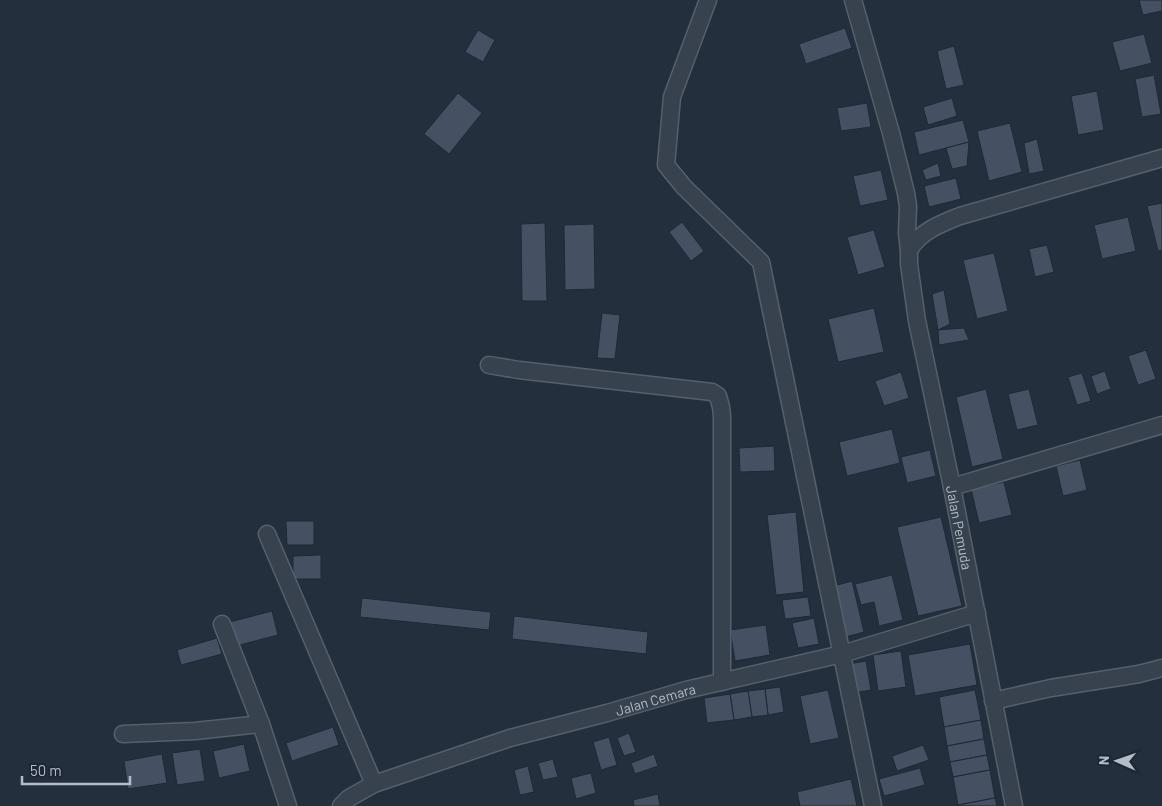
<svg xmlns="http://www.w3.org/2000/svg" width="1162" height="806" font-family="Barlow,sans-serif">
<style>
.building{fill:#455162;stroke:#1f2835}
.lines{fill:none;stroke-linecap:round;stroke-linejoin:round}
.minor-casing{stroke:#565f6c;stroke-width:19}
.minor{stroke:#38414e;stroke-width:16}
.labels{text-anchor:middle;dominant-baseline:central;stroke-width:5;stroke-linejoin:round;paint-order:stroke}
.street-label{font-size:14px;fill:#b4bcc9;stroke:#1d2633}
</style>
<rect width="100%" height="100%" fill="#242f3e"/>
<g class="building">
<path d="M 1139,0 L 1162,0 L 1162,11 L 1143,15 Z"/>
<path d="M 845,28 L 852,48 L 806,64 L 799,44 Z"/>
<path d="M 478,30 L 495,40 L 483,62 L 465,52 Z"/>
<path d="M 1144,34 L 1152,63 L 1120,71 L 1112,42 Z"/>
<path d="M 954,46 L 964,85 L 946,89 L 937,51 Z"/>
<path d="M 1154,75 L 1161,114 L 1142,117 L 1135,79 Z"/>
<path d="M 1097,91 L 1104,130 L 1078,135 L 1071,96 Z"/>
<path d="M 458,93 L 482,113 L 449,154 L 424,134 Z"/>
<path d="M 952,98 L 957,116 L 928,125 L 923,107 Z"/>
<path d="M 867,103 L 871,127 L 841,131 L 837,108 Z"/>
<path d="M 963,120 L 969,142 L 919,155 L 914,132 Z"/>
<path d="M 1010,123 L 1022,172 L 989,181 L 977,131 Z"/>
<path d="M 1037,139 L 1044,171 L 1029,174 L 1024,143 Z"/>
<path d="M 969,142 L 967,166 L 952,169 L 946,148 Z"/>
<path d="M 938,163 L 941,176 L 926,180 L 922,170 Z"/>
<path d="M 881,170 L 888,200 L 860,206 L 853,176 Z"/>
<path d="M 956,178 L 961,199 L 929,207 L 924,186 Z"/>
<path d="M 1162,203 L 1162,250 L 1158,251 L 1147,206 Z"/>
<path d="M 1128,217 L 1136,251 L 1102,259 L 1094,225 Z"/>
<path d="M 682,222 L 704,251 L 691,261 L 669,232 Z"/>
<path d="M 545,223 L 547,301 L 522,301 L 521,224 Z"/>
<path d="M 594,224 L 595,289 L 565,290 L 564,225 Z"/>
<path d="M 874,230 L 885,267 L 858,275 L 847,237 Z"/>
<path d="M 1047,245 L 1054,272 L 1035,277 L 1029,249 Z"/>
<path d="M 994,253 L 1008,311 L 977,319 L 963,260 Z"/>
<path d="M 944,290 L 950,324 L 938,330 L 932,294 Z"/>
<path d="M 874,308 L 884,352 L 838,362 L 828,319 Z"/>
<path d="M 602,313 L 620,315 L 615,359 L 597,358 Z"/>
<path d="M 964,328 L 969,340 L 939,345 L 938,330 Z"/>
<path d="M 1146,350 L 1156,379 L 1138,385 L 1128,356 Z"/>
<path d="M 1105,371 L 1111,389 L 1097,394 L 1091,376 Z"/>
<path d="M 901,372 L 909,398 L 884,406 L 875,381 Z"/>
<path d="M 1082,373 L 1091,401 L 1077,405 L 1068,377 Z"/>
<path d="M 986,389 L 1003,459 L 972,467 L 956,397 Z"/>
<path d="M 1029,389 L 1038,425 L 1017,430 L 1008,394 Z"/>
<path d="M 892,429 L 900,463 L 847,476 L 839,442 Z"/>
<path d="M 774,446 L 775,471 L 740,472 L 739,448 Z"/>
<path d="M 930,450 L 936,476 L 907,483 L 901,457 Z"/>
<path d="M 1080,460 L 1087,490 L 1063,496 L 1056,466 Z"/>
<path d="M 1004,482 L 1012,515 L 979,523 L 971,489 Z"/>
<path d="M 796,512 L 804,592 L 776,595 L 767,515 Z"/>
<path d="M 941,517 L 962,606 L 918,616 L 897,527 Z"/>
<path d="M 286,521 L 314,521 L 314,545 L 287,545 Z"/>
<path d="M 321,555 L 321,579 L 293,579 L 293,556 Z"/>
<path d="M 892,575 L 903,620 L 879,626 L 874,602 L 861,605 L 855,584 Z"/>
<path d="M 852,581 L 864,632 L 842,638 L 830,587 Z"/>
<path d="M 808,597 L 811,616 L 785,619 L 782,600 Z"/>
<path d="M 362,598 L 491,612 L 489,630 L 360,617 Z"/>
<path d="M 272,611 L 278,635 L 232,647 L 226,623 Z"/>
<path d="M 514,616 L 648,632 L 646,654 L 512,639 Z"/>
<path d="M 814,618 L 819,644 L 798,648 L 792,623 Z"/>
<path d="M 766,625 L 770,655 L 735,661 L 730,630 Z"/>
<path d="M 217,638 L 222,654 L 181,665 L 177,650 Z"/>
<path d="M 970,644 L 977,685 L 915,696 L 908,655 Z"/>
<path d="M 901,651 L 906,687 L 878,691 L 873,655 Z"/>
<path d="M 866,661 L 871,690 L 853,693 L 848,664 Z"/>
<path d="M 780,687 L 784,712 L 768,715 L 765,689 Z"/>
<path d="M 765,689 L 768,715 L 752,717 L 748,691 Z"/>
<path d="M 828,690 L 839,738 L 810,744 L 800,696 Z"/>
<path d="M 975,690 L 981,720 L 944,727 L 939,697 Z"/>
<path d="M 748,691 L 752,717 L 734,720 L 730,694 Z"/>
<path d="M 730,694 L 734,720 L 707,723 L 704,698 Z"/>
<path d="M 981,720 L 984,739 L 947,746 L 944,727 Z"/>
<path d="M 333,727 L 339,745 L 292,761 L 286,743 Z"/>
<path d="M 629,733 L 636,752 L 624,756 L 617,738 Z"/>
<path d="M 609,737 L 617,765 L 601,770 L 593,742 Z"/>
<path d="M 984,739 L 987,755 L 950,762 L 947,746 Z"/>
<path d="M 244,744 L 250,771 L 219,778 L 213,751 Z"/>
<path d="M 923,745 L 929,760 L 897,771 L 892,756 Z"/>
<path d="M 200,749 L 205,781 L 177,785 L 172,753 Z"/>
<path d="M 162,754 L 167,783 L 128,789 L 124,761 Z"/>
<path d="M 654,754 L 658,766 L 635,774 L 631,763 Z"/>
<path d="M 987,755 L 990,770 L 953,777 L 950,762 Z"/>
<path d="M 553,759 L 558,777 L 543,780 L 538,763 Z"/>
<path d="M 528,766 L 534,792 L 520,795 L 514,770 Z"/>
<path d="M 920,768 L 925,785 L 884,796 L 879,779 Z"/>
<path d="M 990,770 L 995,798 L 958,805 L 953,777 Z"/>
<path d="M 591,773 L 596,793 L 576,799 L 571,778 Z"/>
<path d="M 851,779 L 857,806 L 800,806 L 797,792 Z"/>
<path d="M 658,794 L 660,806 L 634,806 L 633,800 Z"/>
<path d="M 995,798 L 997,806 L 959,806 L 958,805 Z"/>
</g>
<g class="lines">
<g class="minor-casing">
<g id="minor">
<path d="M 708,0 L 672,97 L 666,165 L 684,187 L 761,262 L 873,806"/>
<path id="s1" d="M 853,0 L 891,133 L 906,193 L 908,206 L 907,233 L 909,250 L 909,264 L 917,321 L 952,487 L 1014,806"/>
<path d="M 909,250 C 921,231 940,224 960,216 L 1162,158"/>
<path d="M 489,365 L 519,370 L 712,392 L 718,396 L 721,407 L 722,416 L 722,682"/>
<path d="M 952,487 L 1162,425"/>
<path d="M 267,534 L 374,784"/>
<path d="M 222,624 L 261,724 L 288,806"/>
<path d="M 993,701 L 1051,688 L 1139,674 L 1162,668"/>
<path d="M 123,734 L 195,731 L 261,724"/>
<path id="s2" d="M 341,806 L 349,798 L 374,784 L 510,738 L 607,713 L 686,690 L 842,654 L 977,613"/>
</g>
</g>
<use href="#minor" class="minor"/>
</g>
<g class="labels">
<g class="street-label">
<text stroke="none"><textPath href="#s1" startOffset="540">Jalan Pemuda</textPath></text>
<text stroke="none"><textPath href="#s2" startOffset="334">Jalan Cemara</textPath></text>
</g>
</g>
<g transform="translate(1117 761) rotate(272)" stroke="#1d2633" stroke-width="4" paint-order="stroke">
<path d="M0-4L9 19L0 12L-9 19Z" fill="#b4bcc9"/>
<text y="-8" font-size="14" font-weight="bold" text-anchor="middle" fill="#b4bcc9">N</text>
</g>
<path d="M22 776v8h108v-8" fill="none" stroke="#b4bcc9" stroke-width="2.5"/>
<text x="30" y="776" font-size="15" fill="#b4bcc9" stroke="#1d2633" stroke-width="4" paint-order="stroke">50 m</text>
</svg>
